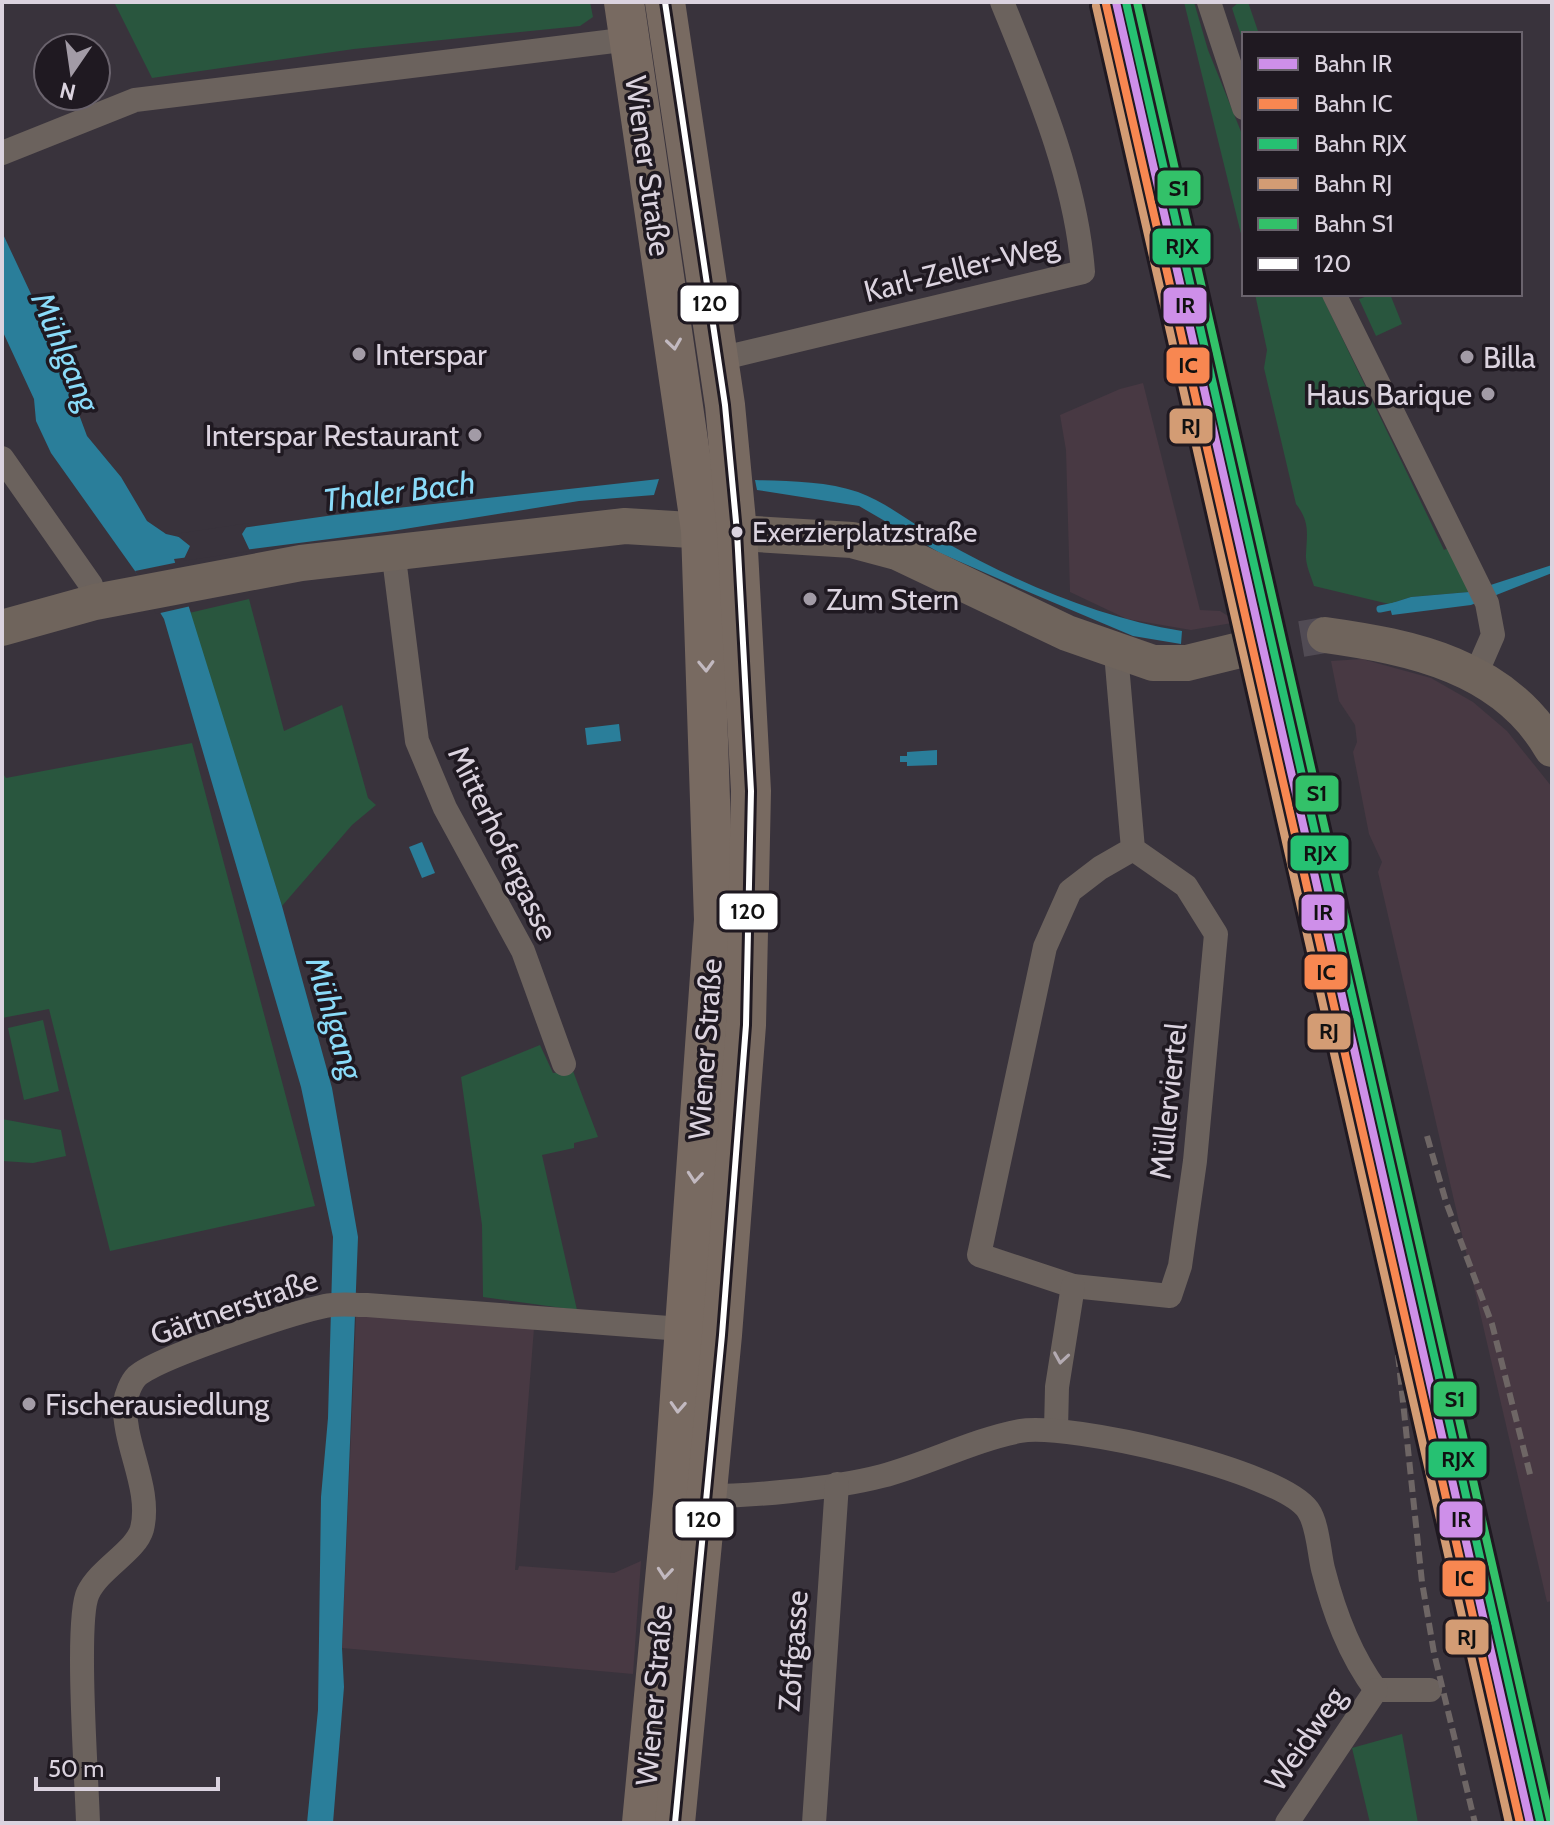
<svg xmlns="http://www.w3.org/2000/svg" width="1554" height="1825" font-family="Cabin,sans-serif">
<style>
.industrial{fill:#483943}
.green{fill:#29563e}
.water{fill:#2a7e9a}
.pier{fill:#39333c}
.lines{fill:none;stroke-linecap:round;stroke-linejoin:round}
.stream{stroke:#2a7e9a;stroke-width:7}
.secondary-tunnel{stroke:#514b54;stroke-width:36;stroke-dasharray:36 18;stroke-linecap:butt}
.street{stroke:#6b625d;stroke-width:24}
.secondary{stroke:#6f645c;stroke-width:36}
.primary{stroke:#786a61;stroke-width:40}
.rail{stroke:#6e6665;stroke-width:6;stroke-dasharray:12 6;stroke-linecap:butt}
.bus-1-casing{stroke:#1f1921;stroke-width:12}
.bus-1{stroke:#fff;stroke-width:6}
.rail-1-casing{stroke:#1f1921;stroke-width:14}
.rail-2-casing{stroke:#1f1921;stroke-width:14}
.rail-3-casing{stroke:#1f1921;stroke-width:14}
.rail-4-casing{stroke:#1f1921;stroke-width:14}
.rail-5-casing{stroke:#1f1921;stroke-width:14}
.rail-1{stroke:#ce8fe9;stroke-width:8}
.rail-2{stroke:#f88751;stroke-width:8}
.rail-3{stroke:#26c172;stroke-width:8}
.rail-4{stroke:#d39c74;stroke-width:8}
.rail-5{stroke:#33c169;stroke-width:8}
.oneway{stroke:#c2b9c0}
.oneway2{stroke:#b4abb2}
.poi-dot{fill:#a29ba6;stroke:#1f1921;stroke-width:3}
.bus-dot{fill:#dbd3df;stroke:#1f1921;stroke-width:3}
.labels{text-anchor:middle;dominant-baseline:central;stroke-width:7;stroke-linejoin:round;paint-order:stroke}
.bus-label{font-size:28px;fill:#dbd3df;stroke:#1f1921;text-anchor:start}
.street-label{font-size:30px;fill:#dbd3df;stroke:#1f1921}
.poi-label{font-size:30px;fill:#dbd3df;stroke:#1f1921;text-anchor:start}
.water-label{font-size:32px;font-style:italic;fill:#8adbf9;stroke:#1f1921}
.line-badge{stroke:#1f1921;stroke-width:3}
.pale-badge-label{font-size:22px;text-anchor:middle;font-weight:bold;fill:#111}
</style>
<rect width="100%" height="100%" fill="#39333c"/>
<g class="industrial">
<path d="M 1143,383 L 1200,610 L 1220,611 L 1238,622 L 1191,630 L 1127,619 L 1070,592 L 1066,450 L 1060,415 L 1120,389 Z"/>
<path d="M 1362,659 L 1431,678 L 1473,702 L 1507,731 L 1552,787 L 1552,1601 L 1547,1602 L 1378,872 L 1382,862 L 1369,834 L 1353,752 L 1357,742 L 1355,725 L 1339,701 L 1331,661 Z"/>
<path d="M 356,1317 L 432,1317 L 534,1328 L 515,1570 L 518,1570 L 519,1566 L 614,1573 L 641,1561 L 633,1674 L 342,1648 Z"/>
</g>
<g class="green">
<path d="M 114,2 L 590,2 L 593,17 L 580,26 L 354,49 L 152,78 Z"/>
<path d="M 1184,2 L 1194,2 L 1208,50 L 1244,139 L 1244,246 Z"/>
<path d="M 1239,2 L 1248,2 L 1259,34 L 1244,34 L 1244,45 L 1232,8 Z"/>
<path d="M 1255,294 L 1321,294 L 1444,550 L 1450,547 L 1469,592 L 1411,597 L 1389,604 L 1314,586 C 1311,576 1305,564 1306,554 C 1307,533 1310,522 1296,504 L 1264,368 L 1267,350 Z"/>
<path d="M 1373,294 L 1390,294 L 1402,324 L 1376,336 L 1359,299 Z"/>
<path d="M 249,599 L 284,731 L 342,705 L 368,798 L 376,805 L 352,825 L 282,906 L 189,613 Z"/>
<path d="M 192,743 L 315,1206 L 110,1251 L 49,1009 L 2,1018 L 2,772 L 6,778 Z"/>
<path d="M 43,1020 L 59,1091 L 24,1100 L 8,1028 Z"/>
<path d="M 540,1045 L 553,1073 L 573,1071 L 598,1137 L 574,1143 L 574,1148 L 542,1155 L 577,1310 L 483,1297 L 482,1225 L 461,1077 Z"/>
<path d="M 2,1119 L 61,1130 L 66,1156 L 33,1163 L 2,1161 Z"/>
<path d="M 1402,1734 L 1418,1823 L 1370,1823 L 1352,1748 Z"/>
</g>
<g class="water">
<path d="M 2,232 L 46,326 L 87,436 L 121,477 L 147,521 L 166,534 L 179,537 L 334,515 L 659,479 L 654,495 L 579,501 L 392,531 L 174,559 L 282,906 L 332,1088 L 358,1237 L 342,1648 L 344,1687 L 333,1823 L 307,1823 L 318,1710 L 321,1497 L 328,1418 L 333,1237 L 301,1087 L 164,619 L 135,571 L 51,453 L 36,421 L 34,399 L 2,330 Z"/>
<path d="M 755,480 C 788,481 827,481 858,492 C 888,503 915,526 943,541 C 1016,582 1099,618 1182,631 L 1181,644 L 1133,636 L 1031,593 L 940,553 L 859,506 L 757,490 Z"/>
<path d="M 1552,565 L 1552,573 L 1471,605 L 1392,615 L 1389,604 L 1411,597 L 1469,592 Z"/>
<path d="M 619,724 L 621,741 L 587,745 L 585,728 Z"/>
<path d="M 937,750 L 937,765 L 907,766 L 907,762 L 900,762 L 900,756 L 907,756 L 907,752 Z"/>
<path d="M 422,842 L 435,873 L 422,878 L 409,847 Z"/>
</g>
<g class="pier">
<path d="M 249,523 L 242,534 L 250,551 L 183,561 L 190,546 L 175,534 Z"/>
<path d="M 179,562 L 191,606 L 156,614 L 135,571 Z"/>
</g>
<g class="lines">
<path class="stream" d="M 1380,609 L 1395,606"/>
<path class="secondary-tunnel" d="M 1248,648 L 1325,635"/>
<g class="street">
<path d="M 1209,2 L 1244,108"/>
<path d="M 2,153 L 135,100 L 630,39"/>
<path d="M 1334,294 L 1487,603 L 1493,635 L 1476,674"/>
<path d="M 719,359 L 1083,272 C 1076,179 1037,88 1002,2"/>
<path d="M 2,458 L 91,585 L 95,602"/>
<path d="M 393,550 L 417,741 L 445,808 L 523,951 L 564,1064"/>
<path d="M 1116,653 L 1133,849 L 1186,886 L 1216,934 L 1195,1161 L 1180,1266 L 1170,1296 L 1073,1286 L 979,1255 L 1045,947 L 1070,891 L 1100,868 L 1133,849"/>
<path d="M 1056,1430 L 1057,1387 L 1073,1286"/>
<path d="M 695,1496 C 746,1497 832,1489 882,1476 C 928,1464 973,1440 1020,1431 C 1068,1422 1280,1470 1308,1510 C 1318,1524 1319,1553 1323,1569 C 1334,1612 1349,1654 1376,1690 L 1430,1690"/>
<path d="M 88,1823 C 87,1782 75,1620 88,1593 C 100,1568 136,1551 142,1529 C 152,1488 123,1445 125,1403 C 126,1395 131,1382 137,1376 C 159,1357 292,1313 325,1306 C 338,1303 353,1305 367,1305 L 682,1329"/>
<path d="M 814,1823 L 837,1484"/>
<path d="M 1287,1823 L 1376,1690"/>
</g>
<g class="secondary">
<path d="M 2,628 L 95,602 L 301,563 L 625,526 L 852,540 L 897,552 L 1067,633 L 1153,663 L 1187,663 L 1248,648"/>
<path d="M 1325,635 C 1411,647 1505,666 1552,749"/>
</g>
<g class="primary">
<path d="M 624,2 L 701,530 L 714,920 L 673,1495 L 642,1823"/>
<path d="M 665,2 L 725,405 L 737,532 L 751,791 L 746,1025 L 722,1335 L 675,1823"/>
</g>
<g class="rail">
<path d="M 1336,964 L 1350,1049 L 1367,1200 L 1397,1345 L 1422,1582 L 1434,1653 L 1475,1823"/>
<path d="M 1427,1136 L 1446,1202 L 1492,1324 L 1531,1478"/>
</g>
<g class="bus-1-casing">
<path id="bus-1" d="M 665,2 L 725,405 L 737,532 L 751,791 L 746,1025 L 722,1335 L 675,1823"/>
</g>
<use href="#bus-1" class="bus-1"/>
<g class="rail-1-casing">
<path id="rail-1" d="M 1116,2 L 1530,1823"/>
</g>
<g class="rail-2-casing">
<path id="rail-2" d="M 1106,4 L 1520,1823"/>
</g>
<g class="rail-3-casing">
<path id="rail-3" d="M 1126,2 L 1540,1821"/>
</g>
<g class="rail-4-casing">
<path id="rail-4" d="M 1096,6 L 1509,1823"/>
</g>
<g class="rail-5-casing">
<path id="rail-5" d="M 1137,2 L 1550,1819"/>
</g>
<use href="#rail-1" class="rail-1"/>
<use href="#rail-2" class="rail-2"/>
<use href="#rail-3" class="rail-3"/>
<use href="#rail-4" class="rail-4"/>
<use href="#rail-5" class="rail-5"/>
</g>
<defs><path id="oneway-chevron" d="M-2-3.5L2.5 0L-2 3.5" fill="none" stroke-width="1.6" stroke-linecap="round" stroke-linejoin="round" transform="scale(2)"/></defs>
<g class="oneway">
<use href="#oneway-chevron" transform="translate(674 344) rotate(82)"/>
<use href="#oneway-chevron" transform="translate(706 666) rotate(88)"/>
<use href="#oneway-chevron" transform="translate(695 1177) rotate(95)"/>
<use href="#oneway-chevron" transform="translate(678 1407) rotate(93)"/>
<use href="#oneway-chevron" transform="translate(665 1573) rotate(95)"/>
</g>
<use class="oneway2" href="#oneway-chevron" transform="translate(1061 1358) rotate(99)"/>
<g class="poi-dot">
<circle cx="359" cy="354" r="8"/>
<circle cx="1467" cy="357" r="8"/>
<circle cx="1488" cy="394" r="8"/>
<circle cx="475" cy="435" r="8"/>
<circle cx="810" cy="599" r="8"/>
<circle cx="29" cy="1404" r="8"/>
</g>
<circle class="bus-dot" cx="737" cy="532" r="7"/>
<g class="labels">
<g class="bus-label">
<text x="752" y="532">Exerzierplatzstraße</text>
</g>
<g class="street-label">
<text transform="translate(648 166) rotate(82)">Wiener Straße</text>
<text transform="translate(961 268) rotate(-14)">Karl-Zeller-Weg</text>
<text transform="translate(503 843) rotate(64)">Mitterhofergasse</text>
<text transform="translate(705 1049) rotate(-86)">Wiener Straße</text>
<text transform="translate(1168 1101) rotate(-84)">Müllerviertel</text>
<text transform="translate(234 1307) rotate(-19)">Gärtnerstraße</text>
<text transform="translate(793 1651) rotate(-86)">Zoffgasse</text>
<text transform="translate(654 1695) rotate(-85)">Wiener Straße</text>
<text transform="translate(1305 1739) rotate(-56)">Weidweg</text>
</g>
<g class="poi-label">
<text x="375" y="354">Interspar</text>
<text x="1483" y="357">Billa</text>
<text x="1472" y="394" text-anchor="end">Haus Barique</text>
<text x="459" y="435" text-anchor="end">Interspar Restaurant</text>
<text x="826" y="599">Zum Stern</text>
<text x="45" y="1404">Fischerausiedlung</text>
</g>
<g class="water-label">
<text transform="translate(66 352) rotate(67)">Mühlgang</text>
<text transform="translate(399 491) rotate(-7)">Thaler Bach</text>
<text transform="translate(335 1018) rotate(73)">Mühlgang</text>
</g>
</g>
<g class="line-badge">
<rect x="1156" y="169" width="46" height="38" rx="8" fill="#33c169"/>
<rect x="1151" y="227" width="61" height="39" rx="8" fill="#26c172"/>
<rect x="679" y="284" width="61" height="39" rx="8" fill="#fff"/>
<rect x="1162" y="286" width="46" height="39" rx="8" fill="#ce8fe9"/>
<rect x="1165" y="346" width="46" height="39" rx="8" fill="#f88751"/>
<rect x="1168" y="407" width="46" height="38" rx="8" fill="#d39c74"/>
<rect x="1294" y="774" width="46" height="39" rx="8" fill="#33c169"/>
<rect x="1289" y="834" width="61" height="38" rx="8" fill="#26c172"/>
<rect x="718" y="892" width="61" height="39" rx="8" fill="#fff"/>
<rect x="1300" y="893" width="46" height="39" rx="8" fill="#ce8fe9"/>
<rect x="1303" y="953" width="46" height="38" rx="8" fill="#f88751"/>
<rect x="1306" y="1012" width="46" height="39" rx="8" fill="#d39c74"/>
<rect x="1432" y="1380" width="46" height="38" rx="8" fill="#33c169"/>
<rect x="1427" y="1440" width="61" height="39" rx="8" fill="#26c172"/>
<rect x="674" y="1500" width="61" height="39" rx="8" fill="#fff"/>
<rect x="1438" y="1500" width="46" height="39" rx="8" fill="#ce8fe9"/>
<rect x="1441" y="1559" width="46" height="39" rx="8" fill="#f88751"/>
<rect x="1444" y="1618" width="46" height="38" rx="8" fill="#d39c74"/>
</g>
<g class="pale-badge-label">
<text x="1179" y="196">S1</text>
<text x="1182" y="254">RJX</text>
<text x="710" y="311">120</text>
<text x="1185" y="313">IR</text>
<text x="1188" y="373">IC</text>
<text x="1191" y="434">RJ</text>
<text x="1317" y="801">S1</text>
<text x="1320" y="861">RJX</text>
<text x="748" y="919">120</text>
<text x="1323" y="920">IR</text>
<text x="1326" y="980">IC</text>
<text x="1329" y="1039">RJ</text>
<text x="1455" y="1407">S1</text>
<text x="1458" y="1467">RJX</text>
<text x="704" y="1527">120</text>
<text x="1461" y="1527">IR</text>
<text x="1464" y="1586">IC</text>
<text x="1467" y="1645">RJ</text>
</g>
<rect width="1554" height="1825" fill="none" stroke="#dbd3df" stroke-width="8"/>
<rect x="1242" y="32" width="280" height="264" fill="#1f1921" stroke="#6a636d" stroke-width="2"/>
<rect x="1258" y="58" width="40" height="12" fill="#ce8fe9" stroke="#6a636d" stroke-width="2"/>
<text x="1314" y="72" font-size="24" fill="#dbd3df">Bahn IR</text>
<rect x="1258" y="98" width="40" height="12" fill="#f88751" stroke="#6a636d" stroke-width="2"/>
<text x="1314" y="112" font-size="24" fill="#dbd3df">Bahn IC</text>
<rect x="1258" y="138" width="40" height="12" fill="#26c172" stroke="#6a636d" stroke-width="2"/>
<text x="1314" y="152" font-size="24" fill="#dbd3df">Bahn RJX</text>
<rect x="1258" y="178" width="40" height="12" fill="#d39c74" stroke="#6a636d" stroke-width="2"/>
<text x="1314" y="192" font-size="24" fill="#dbd3df">Bahn RJ</text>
<rect x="1258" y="218" width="40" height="12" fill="#33c169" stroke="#6a636d" stroke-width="2"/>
<text x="1314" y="232" font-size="24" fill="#dbd3df">Bahn S1</text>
<rect x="1258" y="258" width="40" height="12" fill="#ffffff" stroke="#6a636d" stroke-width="2"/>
<text x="1314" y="272" font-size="24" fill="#dbd3df">120</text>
<g transform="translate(72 72) rotate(193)"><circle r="38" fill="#1f1921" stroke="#6a636d" stroke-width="2"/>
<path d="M0-6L14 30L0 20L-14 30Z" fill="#a29ba6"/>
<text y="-12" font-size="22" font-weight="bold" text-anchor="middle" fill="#dbd3df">N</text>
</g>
<path d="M36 1777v12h182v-12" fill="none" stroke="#dbd3df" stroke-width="4"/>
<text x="48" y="1777" font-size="24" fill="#dbd3df" stroke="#1f1921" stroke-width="6" paint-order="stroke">50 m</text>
</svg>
